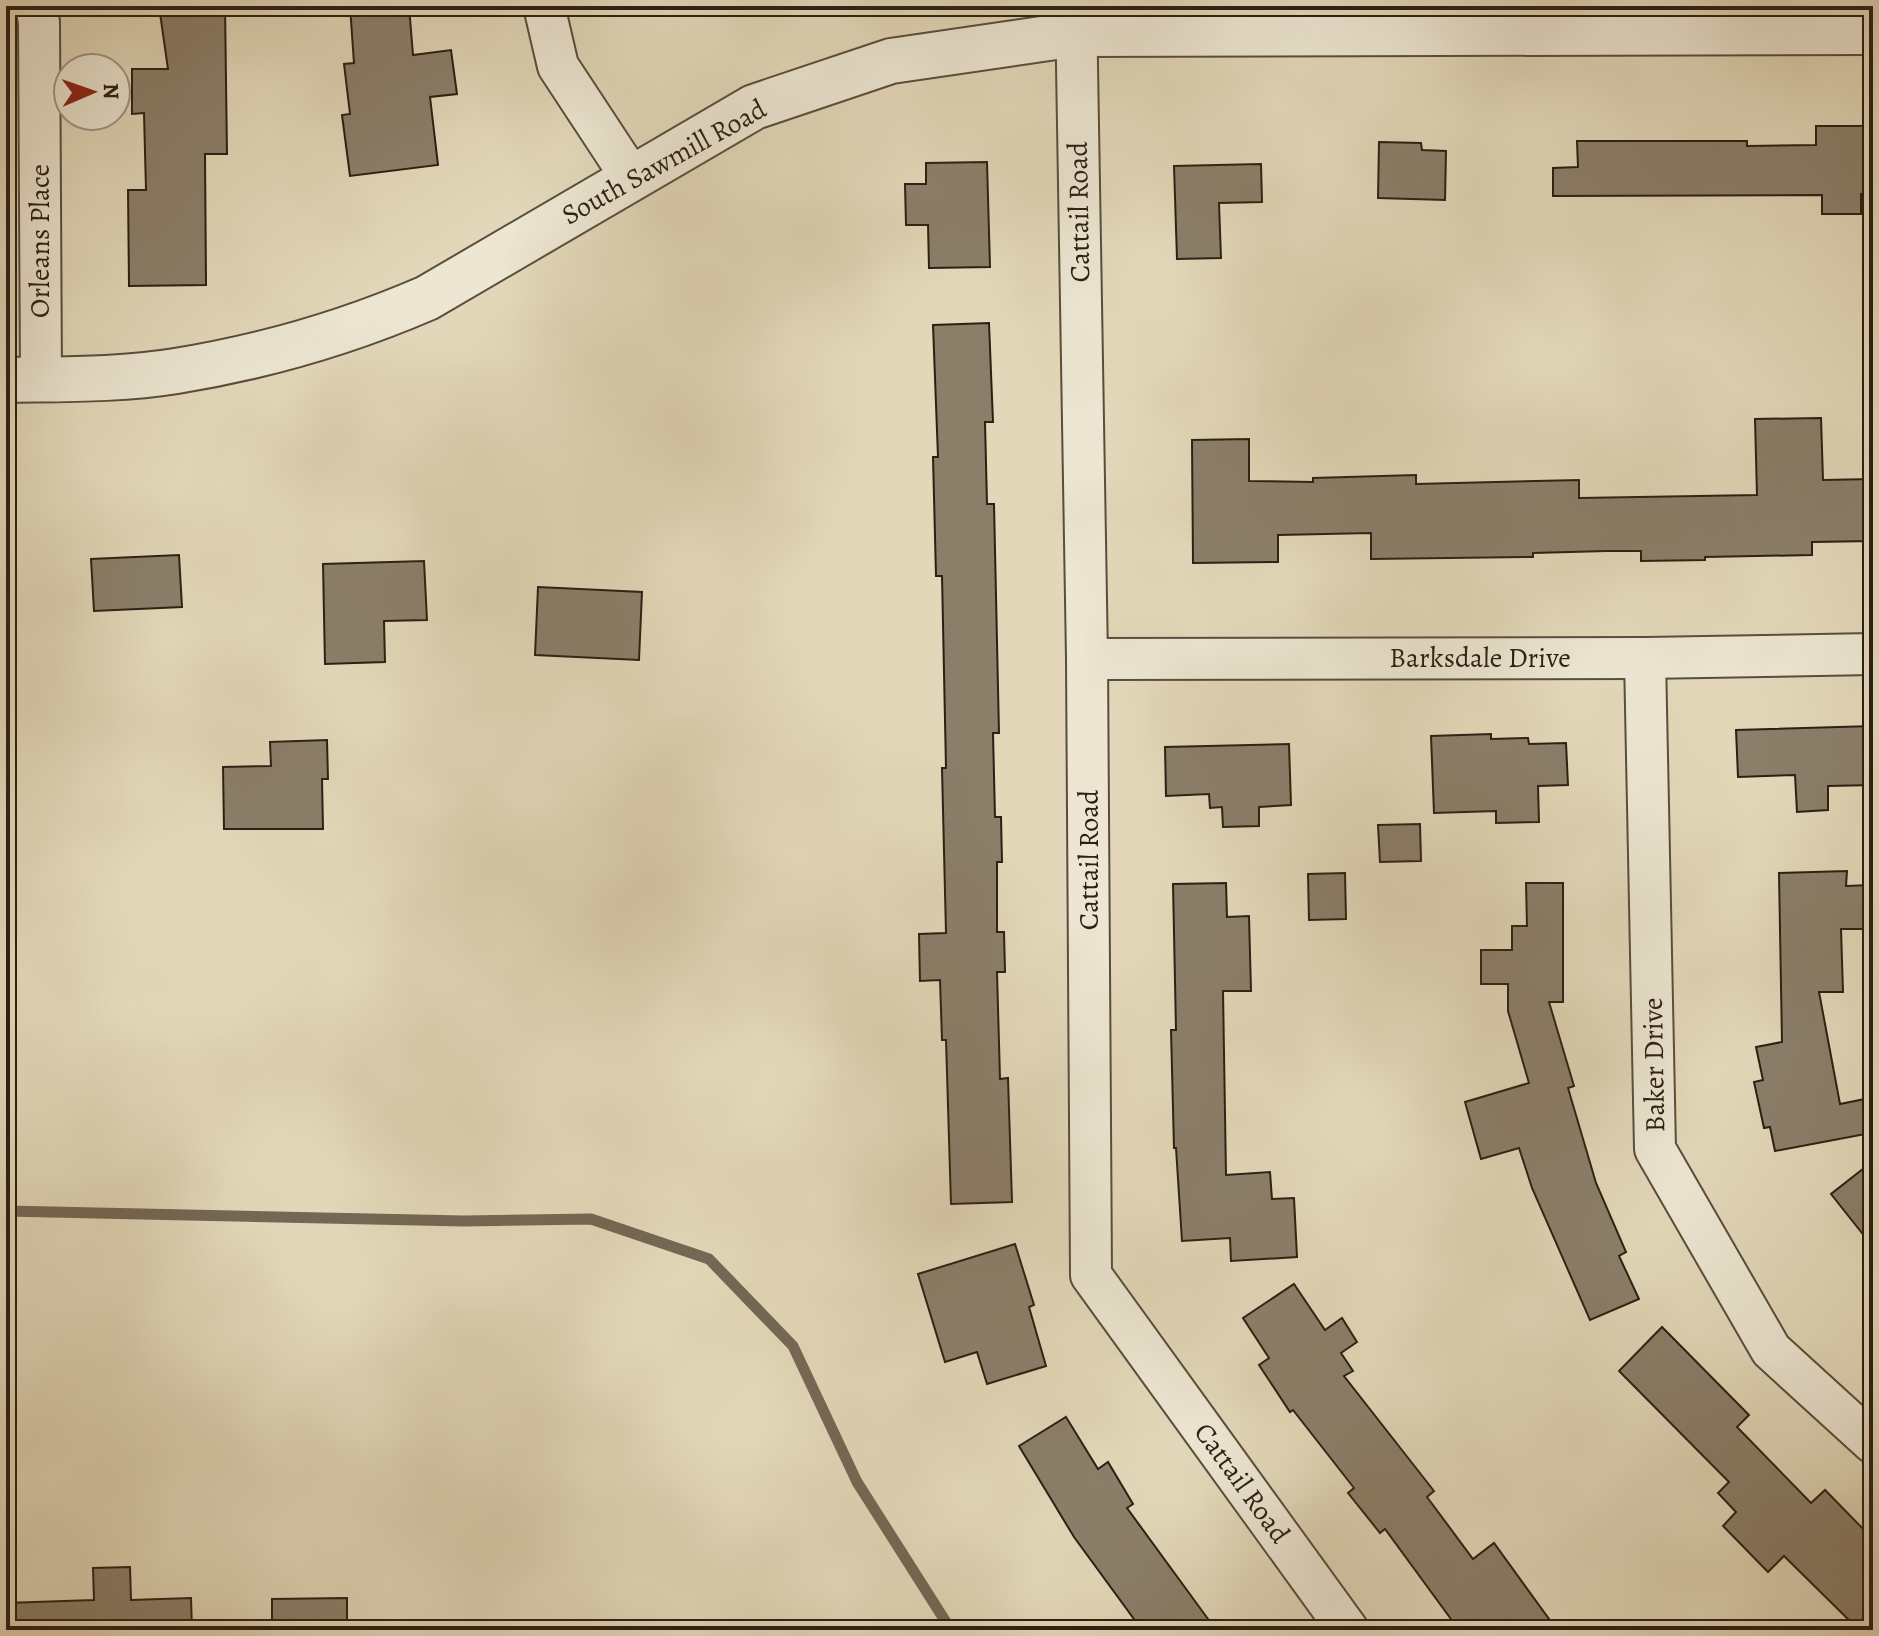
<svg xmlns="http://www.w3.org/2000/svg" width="1879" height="1636" font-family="Alegreya,serif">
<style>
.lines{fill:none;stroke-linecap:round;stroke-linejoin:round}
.stream{stroke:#746855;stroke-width:11}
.building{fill:#8b7f6a;stroke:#2c1f14;stroke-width:2}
.minor-casing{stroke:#5a4d3d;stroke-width:44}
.tertiary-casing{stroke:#5a4d3d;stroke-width:48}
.minor{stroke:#ece6d2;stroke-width:40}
.tertiary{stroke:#ece6d2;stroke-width:44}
.labels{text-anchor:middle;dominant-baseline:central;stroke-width:8;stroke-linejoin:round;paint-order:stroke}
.street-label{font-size:28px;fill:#2c1f14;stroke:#ece6d2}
</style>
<rect width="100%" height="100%" fill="#e2d8b9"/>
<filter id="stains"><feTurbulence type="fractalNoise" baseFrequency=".0025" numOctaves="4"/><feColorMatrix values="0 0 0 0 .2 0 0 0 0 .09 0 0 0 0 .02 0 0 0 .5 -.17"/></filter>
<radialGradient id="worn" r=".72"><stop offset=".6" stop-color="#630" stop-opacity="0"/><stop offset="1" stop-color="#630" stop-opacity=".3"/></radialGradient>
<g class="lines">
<g class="stream">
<path d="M 846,6 L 862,6"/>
<path d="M 6,1211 L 464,1221 L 591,1219 L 709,1259 L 793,1346 L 857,1482 L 951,1630"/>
</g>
</g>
<g class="building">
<path d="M 159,6 L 225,6 L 227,154 L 205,154 L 206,285 L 129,286 L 128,190 L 146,190 L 144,113 L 132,114 L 132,69 L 168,69 Z"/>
<path d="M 350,6 L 409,6 L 413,55 L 451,50 L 457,94 L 430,97 L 438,165 L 350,176 L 342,115 L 350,114 L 344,64 L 354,63 Z"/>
<path d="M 1816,126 L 1867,126 L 1867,134 L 1873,134 L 1873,194 L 1861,194 L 1861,214 L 1822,214 L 1822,195 L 1553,196 L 1553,168 L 1578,167 L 1577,141 L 1747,141 L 1747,146 L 1816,145 Z"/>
<path d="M 1379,142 L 1421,143 L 1422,150 L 1446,151 L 1445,200 L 1378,198 Z"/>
<path d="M 987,162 L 990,267 L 929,268 L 928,225 L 906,225 L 905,184 L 926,184 L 926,163 Z"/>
<path d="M 1261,164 L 1262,202 L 1219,203 L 1221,258 L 1177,259 L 1174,166 Z"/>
<path d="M 989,323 L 993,422 L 985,422 L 987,504 L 994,504 L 999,733 L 993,733 L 995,817 L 1001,817 L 1002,862 L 997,862 L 997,932 L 1004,932 L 1005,972 L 997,972 L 1000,1079 L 1008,1078 L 1012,1202 L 951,1204 L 946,1040 L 942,1040 L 940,980 L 920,981 L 919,934 L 946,933 L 942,768 L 946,768 L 942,576 L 936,576 L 933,457 L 938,457 L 933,325 Z"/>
<path d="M 1821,418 L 1823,480 L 1873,479 L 1873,541 L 1812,542 L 1812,555 L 1705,557 L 1705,560 L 1641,561 L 1641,551 L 1607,551 L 1533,553 L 1533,557 L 1371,559 L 1371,533 L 1278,535 L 1278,562 L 1193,563 L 1192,440 L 1249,439 L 1249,481 L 1313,482 L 1313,478 L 1416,475 L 1416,484 L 1579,480 L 1579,498 L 1757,495 L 1755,419 Z"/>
<path d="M 179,555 L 182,607 L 94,611 L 91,559 Z"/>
<path d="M 424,561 L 427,620 L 384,621 L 385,662 L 325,664 L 323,564 Z"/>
<path d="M 538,587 L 642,592 L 639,660 L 535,655 Z"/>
<path d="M 1873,726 L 1873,785 L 1828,786 L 1828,810 L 1797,812 L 1795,775 L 1738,777 L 1736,730 Z"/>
<path d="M 1491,734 L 1491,739 L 1528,738 L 1529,744 L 1566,743 L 1568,785 L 1538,786 L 1539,822 L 1496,823 L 1496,811 L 1434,813 L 1431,736 Z"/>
<path d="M 327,740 L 328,779 L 322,779 L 323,829 L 224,829 L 223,767 L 271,766 L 270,742 Z"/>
<path d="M 1289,744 L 1291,805 L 1259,807 L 1259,826 L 1223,827 L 1222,807 L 1210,808 L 1209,794 L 1166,796 L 1165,747 Z"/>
<path d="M 1420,824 L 1421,861 L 1380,862 L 1378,825 Z"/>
<path d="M 1847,871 L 1846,886 L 1870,885 L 1871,929 L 1841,929 L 1843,992 L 1819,992 L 1840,1104 L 1865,1099 L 1871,1133 L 1775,1151 L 1770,1127 L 1764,1128 L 1754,1082 L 1763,1080 L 1756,1047 L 1782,1042 L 1779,873 Z"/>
<path d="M 1345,873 L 1346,919 L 1309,920 L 1308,874 Z"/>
<path d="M 1226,883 L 1227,917 L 1249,916 L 1251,991 L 1223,991 L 1226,1175 L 1270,1172 L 1272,1199 L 1294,1198 L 1297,1257 L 1231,1261 L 1230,1238 L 1182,1241 L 1176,1148 L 1174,1148 L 1171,1030 L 1176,1030 L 1173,884 Z"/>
<path d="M 1526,883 L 1563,883 L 1563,1002 L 1549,1002 L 1574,1086 L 1568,1088 L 1596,1183 L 1626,1252 L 1619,1256 L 1639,1299 L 1590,1320 L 1532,1188 L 1519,1148 L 1481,1159 L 1465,1102 L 1529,1083 L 1508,1011 L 1508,984 L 1481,984 L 1481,950 L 1512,950 L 1512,926 L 1527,926 Z"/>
<path d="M 1873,1161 L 1873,1247 L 1831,1194 Z"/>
<path d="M 1015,1244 L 1034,1305 L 1029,1307 L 1046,1366 L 987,1384 L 977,1352 L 945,1362 L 918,1274 Z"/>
<path d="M 1294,1284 L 1325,1330 L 1342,1318 L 1357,1342 L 1341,1353 L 1353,1371 L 1344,1376 L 1434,1491 L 1427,1497 L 1473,1559 L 1494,1543 L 1557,1630 L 1459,1630 L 1385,1529 L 1380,1533 L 1348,1493 L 1354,1488 L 1293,1410 L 1290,1412 L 1259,1365 L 1269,1358 L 1243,1318 Z"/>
<path d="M 1662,1327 L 1749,1415 L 1737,1427 L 1811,1503 L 1825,1490 L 1873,1539 L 1873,1609 L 1856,1627 L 1784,1556 L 1768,1572 L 1723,1526 L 1736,1512 L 1718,1493 L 1729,1482 L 1619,1371 Z"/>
<path d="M 1066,1417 L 1098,1469 L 1108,1462 L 1133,1504 L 1127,1508 L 1216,1630 L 1142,1630 L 1074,1537 L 1019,1446 Z"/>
<path d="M 130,1567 L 131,1600 L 191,1598 L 192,1630 L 6,1630 L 6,1603 L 94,1600 L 93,1568 Z"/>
<path d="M 347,1598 L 347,1630 L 272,1630 L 272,1599 Z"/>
</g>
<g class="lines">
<g class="minor-casing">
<g id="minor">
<path d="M 36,6 L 39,22 L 41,379"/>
<path d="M 544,6 L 558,66 L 631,177"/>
<path d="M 1076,6 L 1087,659 L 1091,1275 L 1348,1630"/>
<path d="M 1645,658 L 1655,1149 L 1771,1350 L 1873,1443"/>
<path d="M 1087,659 L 1645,658 L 1873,654"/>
</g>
</g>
<g class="tertiary-casing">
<path id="tertiary" d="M 6,380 C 62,379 121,380 176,371 C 263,357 346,333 427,298 L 754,107 L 891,61 L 1076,34 L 1873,32"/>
</g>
<use href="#minor" class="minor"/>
<use href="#tertiary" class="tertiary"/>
</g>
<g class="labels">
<g class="street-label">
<text transform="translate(664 162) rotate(-29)">South Sawmill Road</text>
<text transform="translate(1079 212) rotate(-91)">Cattail Road</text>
<text transform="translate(40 241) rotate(-90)">Orleans Place</text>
<text x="1480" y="658">Barksdale Drive</text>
<text transform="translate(1089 860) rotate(-90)">Cattail Road</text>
<text transform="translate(1654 1065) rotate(-91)">Baker Drive</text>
<text transform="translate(1242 1483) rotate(54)">Cattail Road</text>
</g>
</g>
<rect width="1879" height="1636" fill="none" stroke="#e2d8b9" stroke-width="32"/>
<rect x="8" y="8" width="1863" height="1620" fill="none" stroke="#2c1f14" stroke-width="4"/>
<rect x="16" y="16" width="1847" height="1604" fill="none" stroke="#2c1f14" stroke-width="2"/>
<g transform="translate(92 92) rotate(88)"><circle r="38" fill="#ece6d2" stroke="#9f9686" stroke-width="2"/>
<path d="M0-6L14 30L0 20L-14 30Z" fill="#8f2418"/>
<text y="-12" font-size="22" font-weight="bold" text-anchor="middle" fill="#2c1f14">N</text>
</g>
<rect width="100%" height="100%" filter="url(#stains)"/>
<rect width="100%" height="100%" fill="url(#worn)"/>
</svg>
